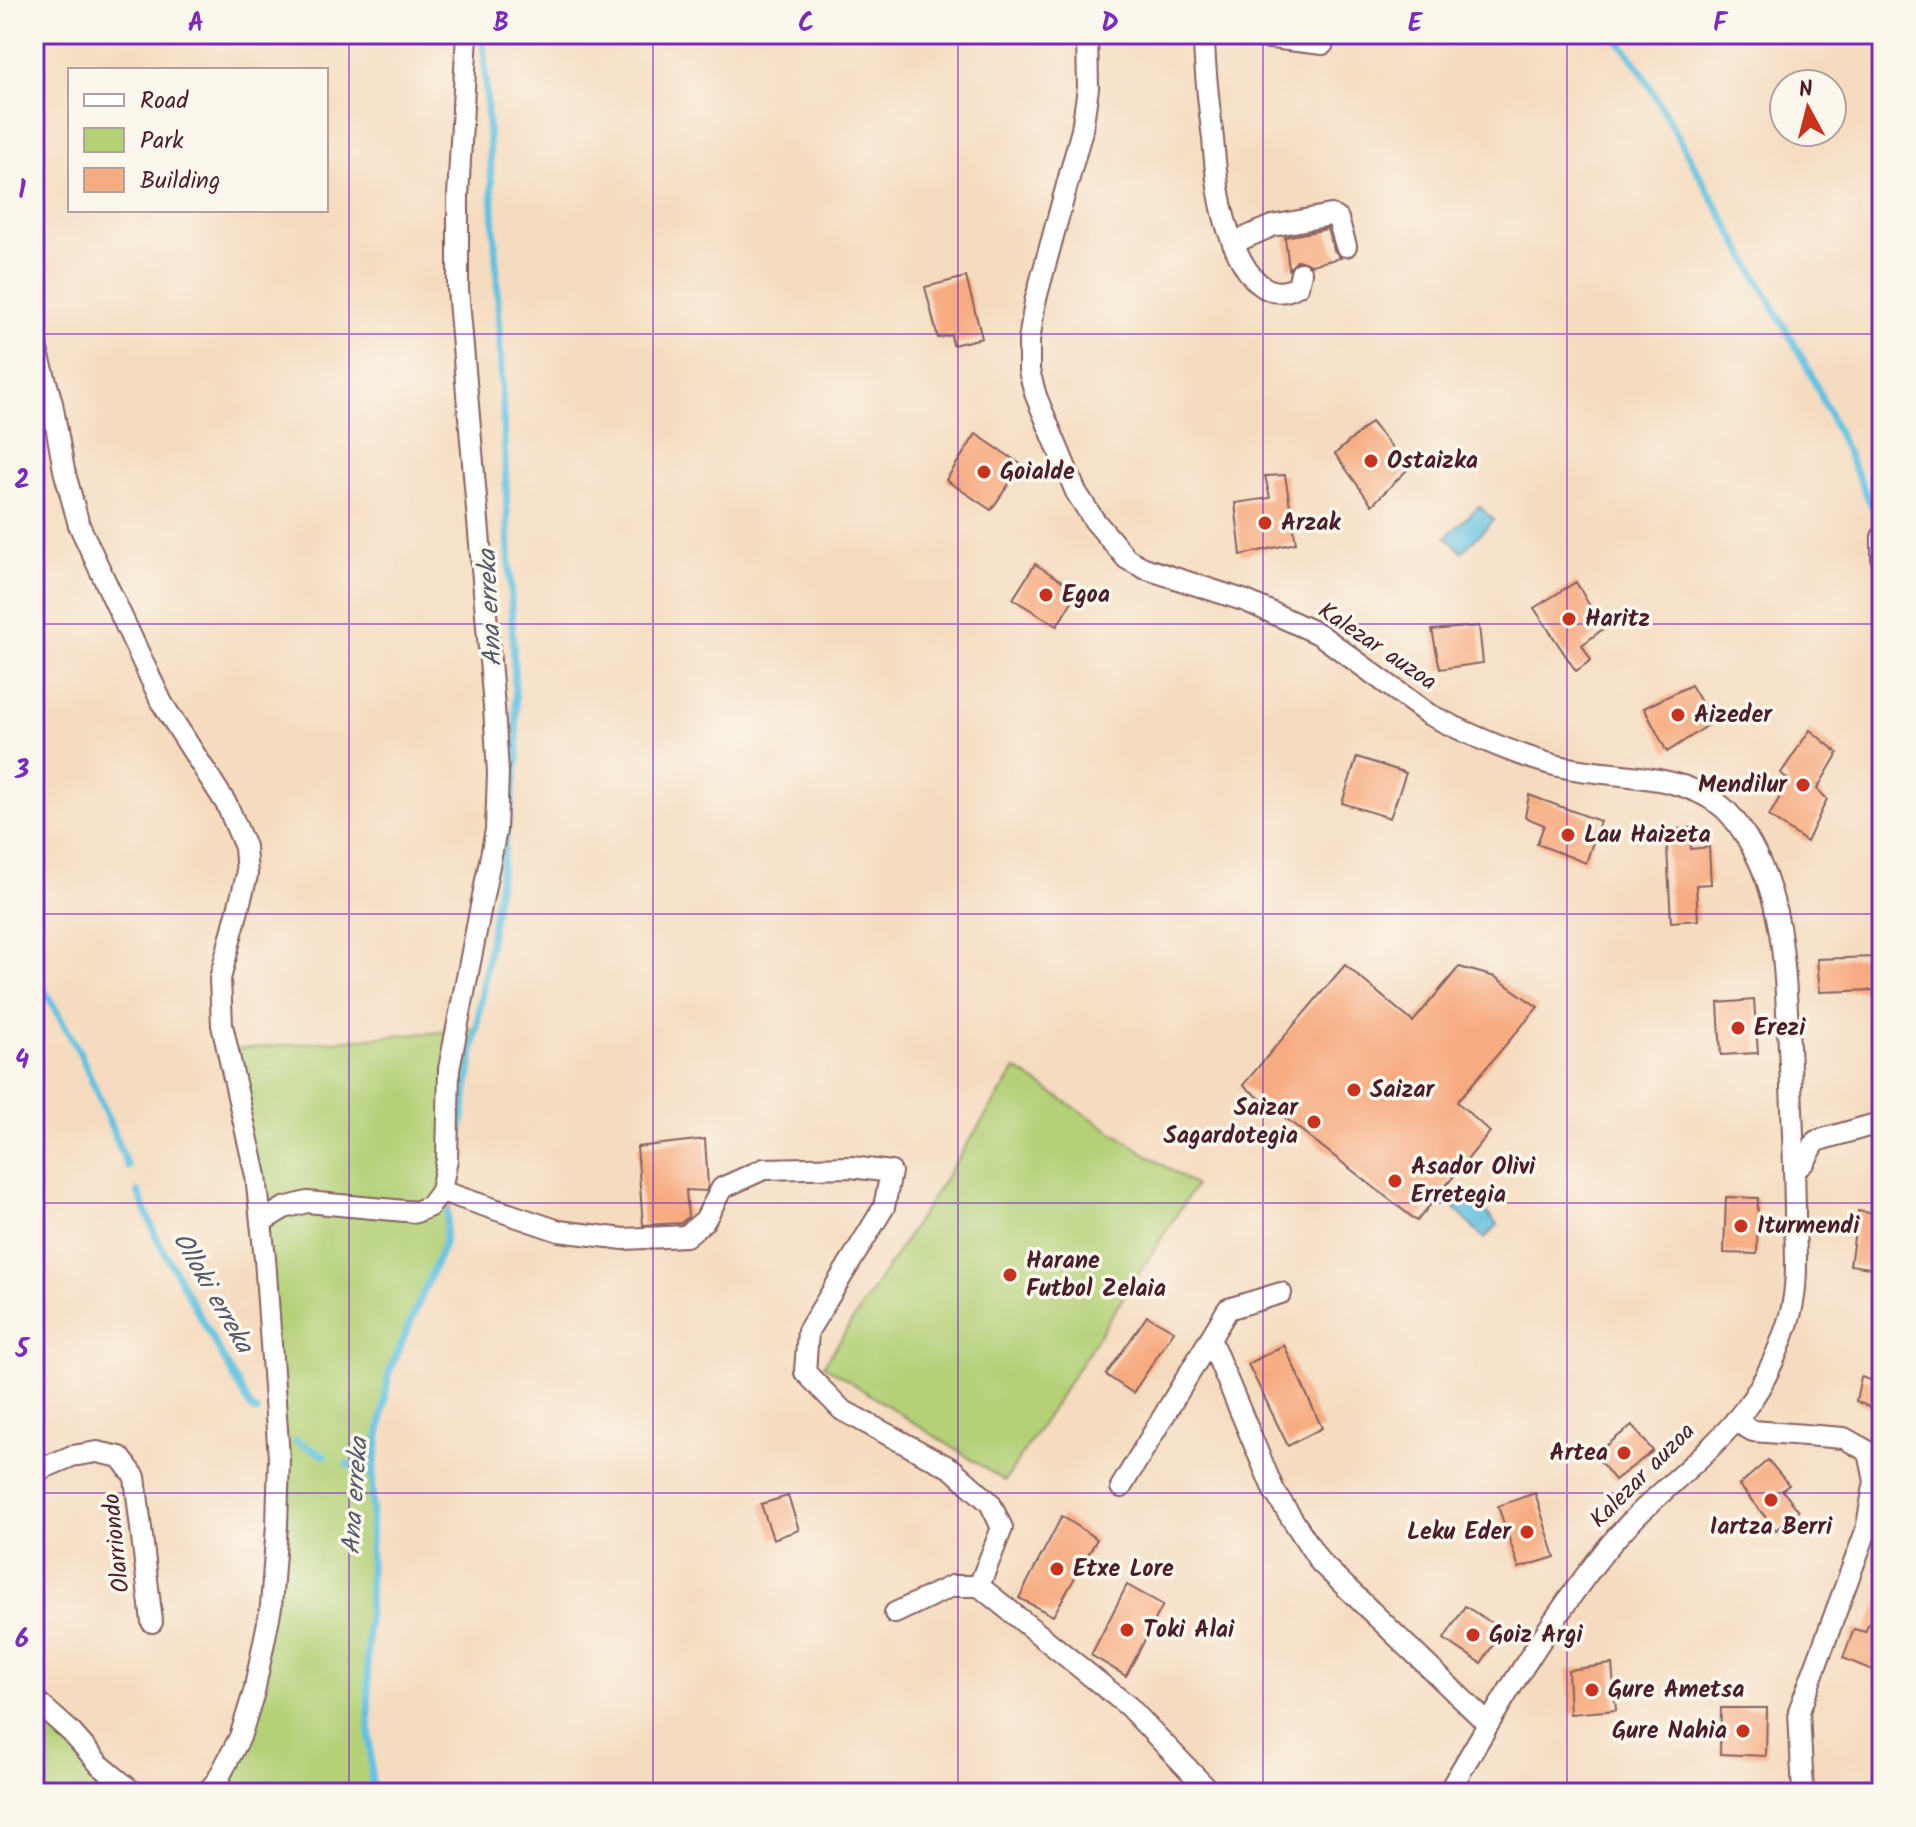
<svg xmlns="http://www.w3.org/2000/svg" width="1916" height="1827" font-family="Kalam,sans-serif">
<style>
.green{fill:#b4d178;stroke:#7f7852;stroke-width:2}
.water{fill:#63c2e1;stroke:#567086;stroke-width:2}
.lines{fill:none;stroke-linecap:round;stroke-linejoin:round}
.stream{stroke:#63c2e1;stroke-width:7}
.building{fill:#f7ab80}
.minor-casing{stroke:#86615f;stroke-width:24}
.minor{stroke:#fff;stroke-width:20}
.grid{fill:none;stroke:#7b2cbf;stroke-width:2;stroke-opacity:0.55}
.poi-dot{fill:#c8321e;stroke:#fbf7ec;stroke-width:3}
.labels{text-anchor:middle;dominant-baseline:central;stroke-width:7;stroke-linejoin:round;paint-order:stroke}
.poi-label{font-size:24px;font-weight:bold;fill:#4a1f2b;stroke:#fbf7ec;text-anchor:start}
.street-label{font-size:24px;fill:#4a1f2b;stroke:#fbf7ec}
.water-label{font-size:26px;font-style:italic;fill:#53586b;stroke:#fbf7ec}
.neatline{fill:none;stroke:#7b2cbf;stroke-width:3}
.grid-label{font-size:26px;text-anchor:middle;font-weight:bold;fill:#7b2cbf}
</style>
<rect width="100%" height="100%" fill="#fbf7ec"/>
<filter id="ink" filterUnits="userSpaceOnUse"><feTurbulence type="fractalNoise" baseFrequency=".0125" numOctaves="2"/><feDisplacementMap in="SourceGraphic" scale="16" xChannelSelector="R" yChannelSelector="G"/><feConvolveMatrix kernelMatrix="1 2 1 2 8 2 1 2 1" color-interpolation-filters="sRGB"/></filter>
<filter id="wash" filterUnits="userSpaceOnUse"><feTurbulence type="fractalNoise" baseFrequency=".006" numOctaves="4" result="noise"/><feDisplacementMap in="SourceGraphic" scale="32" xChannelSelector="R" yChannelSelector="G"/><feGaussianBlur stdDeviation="1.8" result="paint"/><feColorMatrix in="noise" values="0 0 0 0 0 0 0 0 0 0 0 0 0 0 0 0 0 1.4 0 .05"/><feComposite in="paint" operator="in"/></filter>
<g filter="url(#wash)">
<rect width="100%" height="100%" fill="#f5dbbf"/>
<g class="green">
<path d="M 476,1029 L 444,1244 L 389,1372 L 373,1475 L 367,1661 L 372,1793 L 206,1793 L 240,1737 L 277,1525 L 265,1259 L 227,1050 Z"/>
<path d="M 1016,1069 L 1195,1186 L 1005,1481 L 824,1365 Z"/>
<path d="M 34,1700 L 134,1793 L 34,1793 Z"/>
</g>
<g class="water">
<path d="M 1479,506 L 1494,520 L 1462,552 L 1446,537 Z"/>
<path d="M 1464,1189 L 1498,1225 L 1484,1239 L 1449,1202 Z"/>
</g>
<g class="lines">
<g class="stream">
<path d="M 1614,34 L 1640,69 L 1810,372 L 1876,515"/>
<path d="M 34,971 L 81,1055 L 128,1167"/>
<path d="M 456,1162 L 518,759 L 497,279 L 483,34"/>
<path d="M 138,1191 L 156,1237 L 251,1408 L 257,1412"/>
<path d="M 296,1441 L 325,1456"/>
<path d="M 347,1464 L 373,1475"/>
<path d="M 372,1793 L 367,1661 L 373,1475 L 389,1372 L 444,1244 L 448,1213"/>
</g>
</g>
<g id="blocks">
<g class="building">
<path d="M 1327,229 L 1334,250 L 1341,258 L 1311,265 L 1298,260 L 1289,269 L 1285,237 Z"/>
<path d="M 966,277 L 982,338 L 953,345 L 951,335 L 938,338 L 925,287 Z"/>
<path d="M 1371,422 L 1409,468 L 1372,505 L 1335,454 Z"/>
<path d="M 976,434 L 1022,465 L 991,510 L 946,480 Z"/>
<path d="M 1285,475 L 1296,543 L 1241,555 L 1235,503 L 1270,498 L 1265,476 Z"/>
<path d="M 1035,564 L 1078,591 L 1057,626 L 1013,599 Z"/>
<path d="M 1576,582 L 1603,629 L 1582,645 L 1591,660 L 1576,671 L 1534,608 Z"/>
<path d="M 1479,626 L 1483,663 L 1440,669 L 1432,630 Z"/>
<path d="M 1691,685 L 1713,722 L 1667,752 L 1644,708 Z"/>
<path d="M 1810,730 L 1838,753 L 1817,789 L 1827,799 L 1807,842 L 1769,816 L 1789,781 L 1781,773 Z"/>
<path d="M 1357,757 L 1406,773 L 1390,818 L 1342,803 Z"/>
<path d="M 1529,795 L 1600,821 L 1586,863 L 1537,844 L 1544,825 L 1525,817 Z"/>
<path d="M 1690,828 L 1691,849 L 1709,847 L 1711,884 L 1696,885 L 1698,920 L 1671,922 L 1666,830 Z"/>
<path d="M 1874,957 L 1876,990 L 1820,992 L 1817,959 Z"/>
<path d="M 1345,965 L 1413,1022 L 1459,967 L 1495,977 L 1538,1007 L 1457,1102 L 1490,1132 L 1417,1221 L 1243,1085 Z"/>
<path d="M 1754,1000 L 1758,1053 L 1721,1055 L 1718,1003 Z"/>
<path d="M 705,1139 L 708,1186 L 706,1191 L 686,1190 L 688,1217 L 681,1223 L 643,1225 L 637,1147 Z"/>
<path d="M 1726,1197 L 1758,1198 L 1757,1254 L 1724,1253 Z"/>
<path d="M 1858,1211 L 1882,1215 L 1882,1270 L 1850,1265 Z"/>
<path d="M 1147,1316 L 1174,1331 L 1133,1393 L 1106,1375 Z"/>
<path d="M 1284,1345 L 1322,1428 L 1288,1446 L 1248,1364 Z"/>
<path d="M 1861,1377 L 1882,1384 L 1882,1413 L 1856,1401 Z"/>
<path d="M 1632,1425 L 1653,1451 L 1615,1480 L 1595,1455 Z"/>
<path d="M 1768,1460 L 1789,1485 L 1782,1490 L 1799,1511 L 1776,1530 L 1739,1485 Z"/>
<path d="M 1535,1493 L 1555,1557 L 1519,1568 L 1498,1506 Z"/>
<path d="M 788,1496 L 799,1530 L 773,1539 L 761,1504 Z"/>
<path d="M 1062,1516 L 1097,1539 L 1053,1616 L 1019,1598 Z"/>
<path d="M 1127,1585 L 1163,1605 L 1126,1676 L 1091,1655 Z"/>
<path d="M 1882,1596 L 1882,1674 L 1843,1658 L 1854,1629 L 1865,1632 Z"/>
<path d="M 1465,1606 L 1503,1630 L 1481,1663 L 1444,1639 Z"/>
<path d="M 1612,1664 L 1616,1710 L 1570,1714 L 1568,1670 Z"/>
<path d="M 1721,1708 L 1767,1708 L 1766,1756 L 1720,1754 Z"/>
</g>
</g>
</g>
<g filter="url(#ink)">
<use href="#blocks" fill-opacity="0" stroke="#86615f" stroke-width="2"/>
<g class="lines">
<g class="minor-casing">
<g id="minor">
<path d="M 1087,34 L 1088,88 L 1082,130 L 1035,302 L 1029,341 L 1029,371 L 1036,396 L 1076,492 L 1094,520 L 1127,559 L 1144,568 L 1246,601 L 1319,634 L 1428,714 C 1464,732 1509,752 1547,763 C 1603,780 1671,768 1720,805 C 1733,815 1743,831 1751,845 C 1780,897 1784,952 1787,1011 C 1791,1078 1794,1145 1795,1212 C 1795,1244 1799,1280 1791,1312 C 1782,1344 1766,1382 1745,1409 C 1704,1462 1646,1499 1604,1552 C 1545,1627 1496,1710 1448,1793"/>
<path d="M 1204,34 C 1204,70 1209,104 1213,139 C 1216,175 1219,210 1233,243 L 1272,226 L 1331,215 L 1338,219 L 1346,246"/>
<path d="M 1235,34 L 1323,44 L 1326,34"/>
<path d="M 1233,243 C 1244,269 1264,306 1298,286 L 1301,273"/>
<path d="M 34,339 L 52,403 L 64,470 L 79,525 L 162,703 L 227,805 L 245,847 L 247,875 L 220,979 L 222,1025 L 256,1176 L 265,1259 L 279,1458 L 277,1525 L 271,1607 L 254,1692 L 240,1737 L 217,1781 L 206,1793"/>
<path d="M 1882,537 L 1882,560"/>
<path d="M 1794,1171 L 1805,1161 L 1816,1141 L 1879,1123 L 1882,1116"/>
<path d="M 441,1191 L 559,1231 L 624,1239 L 686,1236 L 705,1220 L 722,1188 L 764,1169 L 851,1167 L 891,1172 L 884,1207 L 808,1331 L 805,1372 L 842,1410 L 952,1469 L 990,1503 L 1002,1528 L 979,1586"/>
<path d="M 261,1222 L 284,1208 L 307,1202 L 416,1212 L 430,1206 L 441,1191 L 447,1159 L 449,1069 L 496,830 L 498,773 L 494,707 L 458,289 L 458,196 L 467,34"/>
<path d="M 1281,1293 L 1228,1309 L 1210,1339 L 1274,1491 L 1320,1562 L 1488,1724"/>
<path d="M 1735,1421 L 1753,1431 L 1844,1438 L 1869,1452 L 1875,1481 L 1866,1531 L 1799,1711 L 1803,1793"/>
<path d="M 34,1472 L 72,1456 L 97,1452 L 120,1457 L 135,1477 L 152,1622"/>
<path d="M 1121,1487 L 1210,1339"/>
<path d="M 895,1613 L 952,1586 L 979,1586 L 1128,1706 L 1211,1793"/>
<path d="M 34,1699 L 71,1732 L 100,1765 L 134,1793"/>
</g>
</g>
<use href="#minor" class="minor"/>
</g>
</g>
<path class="grid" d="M 349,34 L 349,1793M 653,34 L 653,1793M 958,34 L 958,1793M 1263,34 L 1263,1793M 1567,34 L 1567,1793M 34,334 L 1882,334M 34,624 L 1882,624M 34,914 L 1882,914M 34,1203 L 1882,1203M 34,1493 L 1882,1493"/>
<g class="poi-dot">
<circle cx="1371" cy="461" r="8"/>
<circle cx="984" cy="472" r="8"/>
<circle cx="1265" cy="523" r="8"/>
<circle cx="1046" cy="595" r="8"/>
<circle cx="1569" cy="619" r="8"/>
<circle cx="1678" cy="715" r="8"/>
<circle cx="1803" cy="785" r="8"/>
<circle cx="1568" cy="835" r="8"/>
<circle cx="1738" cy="1028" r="8"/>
<circle cx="1354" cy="1090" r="8"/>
<circle cx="1314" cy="1122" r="8"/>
<circle cx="1395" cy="1181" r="8"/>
<circle cx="1741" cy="1226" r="8"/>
<circle cx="1010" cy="1275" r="8"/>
<circle cx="1624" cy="1453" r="8"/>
<circle cx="1771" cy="1500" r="8"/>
<circle cx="1527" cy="1532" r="8"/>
<circle cx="1057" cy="1569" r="8"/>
<circle cx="1127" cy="1630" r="8"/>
<circle cx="1473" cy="1635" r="8"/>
<circle cx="1592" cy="1690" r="8"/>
<circle cx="1743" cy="1731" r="8"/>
</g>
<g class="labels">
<g class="poi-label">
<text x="1387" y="461">Ostaizka</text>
<text x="1000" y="472">Goialde</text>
<text x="1281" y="523">Arzak</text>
<text x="1062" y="595">Egoa</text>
<text x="1585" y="619">Haritz</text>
<text x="1694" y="715">Aizeder</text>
<text x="1787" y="785" text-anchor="end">Mendilur</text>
<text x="1584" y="835">Lau Haizeta</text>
<text x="1754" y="1028">Erezi</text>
<text x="1370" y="1090">Saizar</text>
<text x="1298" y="1108" text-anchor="end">Saizar<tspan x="1298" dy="28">Sagardotegia</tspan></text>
<text x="1411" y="1167">Asador Olivi<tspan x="1411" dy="28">Erretegia</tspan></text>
<text x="1757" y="1226">Iturmendi</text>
<text x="1026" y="1261">Harane<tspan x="1026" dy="28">Futbol Zelaia</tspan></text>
<text x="1608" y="1453" text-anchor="end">Artea</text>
<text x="1771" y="1527" text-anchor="middle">Iartza Berri</text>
<text x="1511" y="1532" text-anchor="end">Leku Eder</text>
<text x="1073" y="1569">Etxe Lore</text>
<text x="1143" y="1630">Toki Alai</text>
<text x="1489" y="1635">Goiz Argi</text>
<text x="1608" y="1690">Gure Ametsa</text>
<text x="1727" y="1731" text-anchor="end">Gure Nahia</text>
</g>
<g class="street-label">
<text transform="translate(1377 647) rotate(34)">Kalezar auzoa</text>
<text transform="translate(1643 1476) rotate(-45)">Kalezar auzoa</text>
<text transform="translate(117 1543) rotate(-96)">Olarriondo</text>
</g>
<g class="water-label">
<text transform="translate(491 608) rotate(-93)">Ana erreka</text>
<text transform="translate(212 1293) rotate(60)">Olloki erreka</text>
<text transform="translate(356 1496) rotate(-86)">Ana erreka</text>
</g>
</g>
<rect width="1916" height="1827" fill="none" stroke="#fbf7ec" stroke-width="88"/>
<rect x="68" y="68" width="260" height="144" fill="#fbf7ec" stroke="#b4a19f" stroke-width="2"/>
<rect x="84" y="94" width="40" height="12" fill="#ffffff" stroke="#b4a19f" stroke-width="2"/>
<text x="140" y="108" font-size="24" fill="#4a1f2b">Road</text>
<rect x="84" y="128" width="40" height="24" fill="#b4d178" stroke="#b4a19f" stroke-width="2"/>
<text x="140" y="148" font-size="24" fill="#4a1f2b">Park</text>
<rect x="84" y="168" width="40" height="24" fill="#f7ab80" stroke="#b4a19f" stroke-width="2"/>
<text x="140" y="188" font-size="24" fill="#4a1f2b">Building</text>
<g transform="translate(1808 108) rotate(353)"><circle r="38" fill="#fbf7ec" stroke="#b4a19f" stroke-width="2"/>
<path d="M0-6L14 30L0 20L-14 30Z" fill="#c8321e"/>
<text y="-12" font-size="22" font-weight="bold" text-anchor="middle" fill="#4a1f2b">N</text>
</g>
<rect x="44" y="44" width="1828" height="1739" class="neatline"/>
<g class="grid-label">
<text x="196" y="31">A</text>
<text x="501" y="31">B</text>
<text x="806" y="31">C</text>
<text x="1110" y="31">D</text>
<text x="1415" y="31">E</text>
<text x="1720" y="31">F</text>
<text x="22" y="198">1</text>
<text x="22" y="488">2</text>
<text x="22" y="778">3</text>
<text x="22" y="1068">4</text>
<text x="22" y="1357">5</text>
<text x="22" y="1647">6</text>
</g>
</svg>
